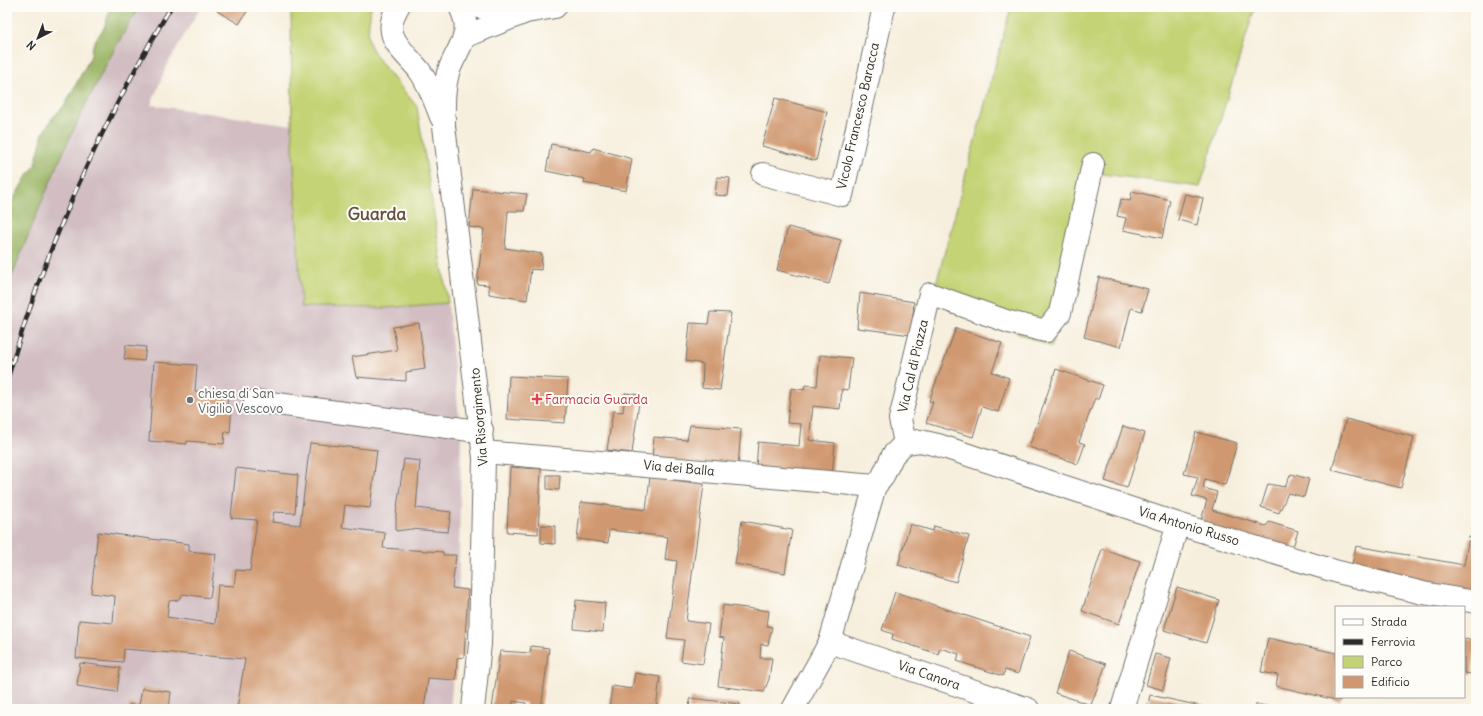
<svg xmlns="http://www.w3.org/2000/svg" width="1483" height="716" font-family="Delius,sans-serif">
<style>
.industrial{fill:#d2bec2}
.green{fill:#c4d375;stroke:#787f50}
.forest{fill:#9bb566;stroke:#637048}
.building{fill:#d09870}
.lines{fill:none;stroke-linecap:round;stroke-linejoin:round}
.minor-casing{stroke:#727069;stroke-width:24}
.minor{stroke:#fff;stroke-width:22}
.rail-casing{stroke:#2b2b2b;stroke-width:4.5}
.rail{stroke:#fdfcf7;stroke-width:3;stroke-dasharray:9;stroke-linecap:butt}
.health-dot{fill:#e0444e;stroke:#fdfcf7;stroke-width:1.5}
.worship-dot{fill:#6b7280;stroke:#fdfcf7;stroke-width:1.5}
.labels{text-anchor:middle;dominant-baseline:central;stroke-width:4;stroke-linejoin:round;paint-order:stroke}
.street-label{font-size:13px;fill:#2b2b2b;stroke:#fdfcf7}
.worship-label{font-size:13px;fill:#5b616d;stroke:#fdfcf7;text-anchor:start}
.health-label{font-size:13px;fill:#be3a42;stroke:#fdfcf7;text-anchor:start}
.district-label{font-size:17px;font-weight:bold;fill:#655143;stroke:#fdfcf7}
</style>
<rect width="100%" height="100%" fill="#fdfcf7"/>
<filter id="ink" filterUnits="userSpaceOnUse"><feTurbulence type="fractalNoise" baseFrequency=".025" numOctaves="2"/><feDisplacementMap in="SourceGraphic" scale="8" xChannelSelector="R" yChannelSelector="G"/><feConvolveMatrix kernelMatrix="1 2 1 2 8 2 1 2 1" color-interpolation-filters="sRGB"/></filter>
<filter id="wash" filterUnits="userSpaceOnUse"><feTurbulence type="fractalNoise" baseFrequency=".012" numOctaves="4" result="noise"/><feDisplacementMap in="SourceGraphic" scale="16" xChannelSelector="R" yChannelSelector="G"/><feGaussianBlur stdDeviation="0.9" result="paint"/><feColorMatrix in="noise" values="0 0 0 0 0 0 0 0 0 0 0 0 0 0 0 0 0 1.4 0 .05"/><feComposite in="paint" operator="in"/></filter>
<g filter="url(#wash)">
<rect width="100%" height="100%" fill="#f7efdd"/>
<path class="industrial" d="M 139,7 L 201,7 L 167,65 L 151,105 L 292,125 L 301,307 L 384,308 L 448,303 L 461,438 L 458,628 L 450,709 L 7,709 L 7,290 L 37,210 L 76,123 L 119,39 Z"/>
<g class="green">
<path d="M 291,7 L 371,7 C 370,18 367,31 369,41 C 371,55 407,93 417,107 L 448,303 L 384,308 L 301,307 L 292,125 Z"/>
<path d="M 1011,7 L 1255,7 L 1200,187 L 1095,173 L 1051,347 L 933,295 Z"/>
</g>
<path class="forest" d="M 111,7 L 139,7 C 85,96 44,192 7,290 L 7,210 L 25,179 L 35,166 L 43,133 L 52,118 L 65,105 L 90,58 L 94,42 L 104,28 Z"/>
<g id="blocks">
<g class="building">
<path d="M 220,7 L 250,7 L 239,24 L 217,11 Z"/>
<path d="M 775,98 L 827,112 L 816,161 L 762,146 Z"/>
<path d="M 551,144 L 591,152 L 593,148 L 632,159 L 626,191 L 584,183 L 585,179 L 546,171 Z"/>
<path d="M 717,177 L 730,178 L 728,196 L 715,195 Z"/>
<path d="M 473,189 L 527,194 L 524,211 L 508,211 L 505,248 L 542,254 L 541,270 L 531,269 L 527,300 L 489,294 L 489,285 L 477,284 L 484,229 L 469,227 Z"/>
<path d="M 1132,191 L 1170,200 L 1162,238 L 1123,230 L 1126,218 L 1117,216 L 1121,199 L 1130,201 Z"/>
<path d="M 1185,194 L 1203,198 L 1197,225 L 1178,220 Z"/>
<path d="M 788,227 L 841,240 L 829,284 L 777,270 Z"/>
<path d="M 1099,277 L 1148,289 L 1142,311 L 1131,308 L 1121,347 L 1084,337 Z"/>
<path d="M 860,293 L 914,302 L 911,335 L 857,328 Z"/>
<path d="M 710,312 L 731,313 L 720,390 L 702,388 L 703,364 L 686,361 L 690,323 L 708,324 Z"/>
<path d="M 419,323 L 425,369 L 406,372 L 406,381 L 356,377 L 352,357 L 397,350 L 393,327 Z"/>
<path d="M 956,328 L 1002,343 L 992,372 L 1009,378 L 998,412 L 982,407 L 973,437 L 926,423 L 933,402 L 929,401 Z"/>
<path d="M 126,345 L 146,347 L 144,361 L 124,359 Z"/>
<path d="M 820,355 L 852,358 L 848,390 L 842,389 L 840,409 L 813,406 L 809,440 L 835,443 L 832,476 L 756,468 L 758,442 L 799,446 L 801,424 L 787,423 L 791,388 L 804,390 L 805,385 L 817,386 Z"/>
<path d="M 154,362 L 197,365 L 195,391 L 228,393 L 227,406 L 232,406 L 230,432 L 225,431 L 224,444 L 187,441 L 187,444 L 149,441 Z"/>
<path d="M 1056,369 L 1103,385 L 1098,400 L 1095,398 L 1079,442 L 1085,444 L 1078,464 L 1029,447 Z"/>
<path d="M 509,376 L 568,379 L 565,423 L 507,419 Z"/>
<path d="M 625,393 L 640,395 L 632,453 L 607,450 L 613,411 L 623,412 Z"/>
<path d="M 1346,419 L 1414,437 L 1401,488 L 1332,470 Z"/>
<path d="M 690,425 L 741,429 L 738,467 L 652,459 L 654,437 L 687,440 Z"/>
<path d="M 1123,426 L 1145,433 L 1127,488 L 1105,481 Z"/>
<path d="M 1196,432 L 1237,443 L 1225,485 L 1205,479 L 1203,488 L 1217,492 L 1212,510 L 1266,526 L 1269,522 L 1298,531 L 1291,553 L 1200,524 L 1207,500 L 1192,496 L 1198,477 L 1184,474 Z"/>
<path d="M 310,443 L 377,450 L 370,508 L 345,505 L 342,527 L 385,533 L 383,548 L 443,552 L 443,555 L 456,555 L 452,588 L 468,590 L 464,657 L 457,658 L 456,680 L 428,678 L 424,709 L 237,709 L 245,659 L 124,649 L 123,662 L 76,658 L 79,620 L 113,623 L 115,596 L 91,593 L 98,532 L 189,544 L 189,551 L 216,554 L 210,598 L 183,594 L 178,600 L 169,601 L 167,617 L 215,624 L 218,585 L 234,586 L 236,570 L 250,571 L 257,520 L 231,518 L 236,468 L 298,475 L 295,513 L 274,512 L 272,522 L 300,525 Z"/>
<path d="M 404,459 L 420,461 L 416,508 L 451,512 L 448,532 L 411,529 L 396,531 L 396,515 Z"/>
<path d="M 510,467 L 541,469 L 538,534 L 507,532 Z"/>
<path d="M 1291,474 L 1309,479 L 1304,497 L 1288,493 L 1279,513 L 1261,507 L 1268,484 L 1285,487 Z"/>
<path d="M 547,475 L 560,475 L 559,490 L 547,489 Z"/>
<path d="M 650,477 L 704,484 L 686,621 L 709,624 L 703,664 L 681,661 L 684,640 L 667,638 L 677,561 L 665,559 L 668,537 L 609,530 L 608,543 L 577,539 L 581,502 L 646,510 Z"/>
<path d="M 742,521 L 792,530 L 785,573 L 735,564 Z"/>
<path d="M 910,524 L 933,531 L 934,526 L 969,536 L 956,582 L 898,565 Z"/>
<path d="M 541,525 L 555,526 L 555,544 L 541,543 Z"/>
<path d="M 1469,537 L 1476,538 L 1476,598 L 1388,583 L 1390,572 L 1352,565 L 1356,546 L 1464,565 Z"/>
<path d="M 1102,549 L 1140,561 L 1119,624 L 1082,611 Z"/>
<path d="M 1177,587 L 1219,600 L 1206,643 L 1164,630 Z"/>
<path d="M 895,592 L 1030,637 L 1018,674 L 1005,670 L 1003,676 L 957,661 L 959,654 L 940,648 L 938,654 L 892,639 L 893,634 L 882,630 Z"/>
<path d="M 576,600 L 605,603 L 603,632 L 574,629 Z"/>
<path d="M 723,605 L 769,611 L 767,626 L 772,627 L 768,645 L 761,644 L 760,658 L 772,658 L 769,679 L 764,692 L 718,686 L 724,638 L 719,637 Z"/>
<path d="M 1268,638 L 1336,653 L 1336,697 L 1341,697 L 1340,701 L 1276,686 L 1278,675 L 1261,672 Z"/>
<path d="M 1464,639 L 1476,640 L 1472,674 L 1464,673 Z"/>
<path d="M 531,646 L 549,648 L 541,709 L 525,709 L 526,703 L 513,701 L 512,709 L 492,709 L 500,651 L 530,653 Z"/>
<path d="M 1069,651 L 1106,664 L 1091,705 L 1055,693 Z"/>
<path d="M 1155,654 L 1171,658 L 1163,690 L 1146,685 Z"/>
<path d="M 80,663 L 120,668 L 117,692 L 77,686 Z"/>
<path d="M 635,673 L 660,677 L 656,709 L 609,709 L 612,686 L 632,689 Z"/>
<path d="M 142,688 L 171,692 L 169,709 L 128,709 L 129,704 L 139,705 Z"/>
<path d="M 1150,695 L 1210,708 L 1210,709 L 1147,709 Z"/>
<path d="M 690,698 L 740,704 L 740,709 L 689,709 Z"/>
<path d="M 1256,704 L 1275,708 L 1275,709 L 1255,709 Z"/>
<path d="M 215,706 L 231,708 L 231,709 L 214,709 Z"/>
</g>
</g>
</g>
<g filter="url(#ink)">
<use href="#blocks" fill-opacity="0" stroke="#727069" stroke-width="1"/>
<g class="lines">
<g class="minor-casing">
<g id="minor">
<path d="M 398,7 C 380,36 403,50 419,70 C 429,84 435,101 441,117"/>
<path d="M 460,7 C 475,35 456,48 448,73 C 443,91 444,108 444,126 L 484,458 L 480,644 L 473,709"/>
<path d="M 478,7 L 521,11"/>
<path d="M 466,36 L 526,12 L 555,7"/>
<path d="M 763,174 L 842,195 L 884,7"/>
<path d="M 255,401 L 470,430 L 482,430"/>
<path d="M 905,443 L 920,441 L 938,445 L 1178,524 L 1338,572 L 1423,593 L 1476,602"/>
<path d="M 905,443 L 900,419 L 930,294 L 1009,322 L 1046,331 L 1060,313 L 1093,164"/>
<path d="M 484,452 L 875,486"/>
<path d="M 830,642 L 1028,709"/>
<path d="M 793,709 L 830,642 L 875,486 L 882,478 L 893,455 L 905,443"/>
<path d="M 1122,709 L 1178,524"/>
</g>
</g>
<use href="#minor" class="minor"/>
<g class="rail-casing">
<path id="rail" d="M 7,381 C 44,250 101,124 171,7"/>
</g>
<use href="#rail" class="rail"/>
</g>
</g>
<path class="health-dot" d="M535 393h4v4h4v4h-4v4h-4v-4h-4v-4h4z"/>
<circle class="worship-dot" cx="190" cy="400" r="4"/>
<g class="labels">
<g class="street-label">
<text transform="translate(858 116) rotate(-77)">Vicolo Francesco Baracca</text>
<text transform="translate(913 366) rotate(-77)">Via Cal di Piazza</text>
<text transform="translate(479 417) rotate(-95)">Via Risorgimento</text>
<text transform="translate(679 468) rotate(5)">Via dei Balla</text>
<text transform="translate(1189 526) rotate(17)">Via Antonio Russo</text>
<text transform="translate(929 675) rotate(19)">Via Canora</text>
</g>
<g class="worship-label">
<text x="198" y="393">chiesa di San<tspan x="198" dy="15">Vigilio Vescovo</tspan></text>
</g>
<g class="health-label">
<text x="545" y="399">Farmacia Guarda</text>
</g>
<g class="district-label">
<text x="377" y="214">Guarda</text>
</g>
</g>
<rect width="1483" height="716" fill="none" stroke="#fdfcf7" stroke-width="24"/>
<rect x="1335" y="606" width="130" height="92" fill="#fdfcf7" stroke="#a9a8a5"/>
<rect x="1343" y="619" width="20" height="6" fill="#ffffff" stroke="#a9a8a5"/>
<text x="1371" y="626" font-size="12" fill="#2b2b2b">Strada</text>
<rect x="1343" y="639" width="20" height="6" fill="#2b2b2b" stroke="#a9a8a5"/>
<text x="1371" y="646" font-size="12" fill="#2b2b2b">Ferrovia</text>
<rect x="1343" y="656" width="20" height="12" fill="#c4d375" stroke="#a9a8a5"/>
<text x="1371" y="666" font-size="12" fill="#2b2b2b">Parco</text>
<rect x="1343" y="676" width="20" height="12" fill="#d09870" stroke="#a9a8a5"/>
<text x="1371" y="686" font-size="12" fill="#2b2b2b">Edificio</text>
<g transform="translate(38 38) rotate(222)" stroke="#fdfcf7" stroke-width="3" paint-order="stroke">
<path d="M0-3L7 15L0 10L-7 15Z" fill="#2b2b2b"/>
<text y="-6" font-size="11" font-weight="bold" text-anchor="middle" fill="#2b2b2b">N</text>
</g>
</svg>
